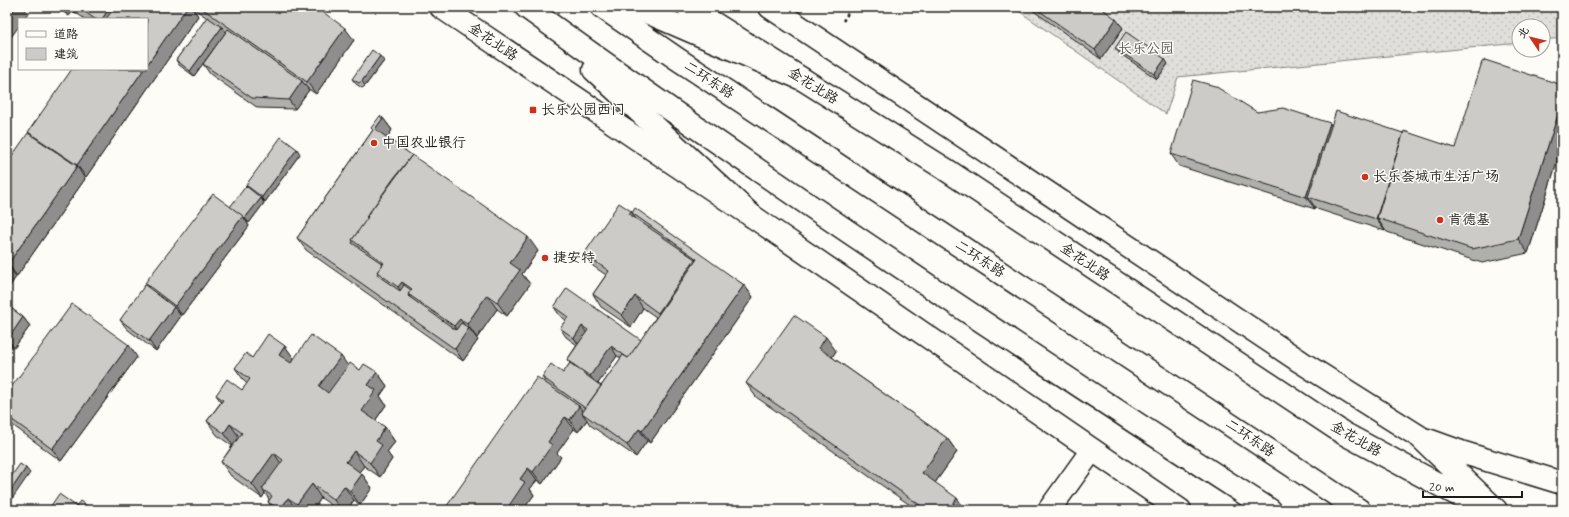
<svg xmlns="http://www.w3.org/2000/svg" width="1569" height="517" font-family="Mynerve,'LXGW WenKai TC',sans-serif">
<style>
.grass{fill:url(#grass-dots);stroke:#7e7e7c}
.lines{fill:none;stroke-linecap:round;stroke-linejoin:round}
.street-casing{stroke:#1c1c1c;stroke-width:25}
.secondary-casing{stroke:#1c1c1c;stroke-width:25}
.highway-casing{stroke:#1c1c1c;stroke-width:25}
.path{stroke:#1c1c1c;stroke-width:2.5;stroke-dasharray:3 3;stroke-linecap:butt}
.street{stroke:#fdfcf7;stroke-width:22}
.secondary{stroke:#fdfcf7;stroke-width:22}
.highway{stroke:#fdfcf7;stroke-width:22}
.wall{fill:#afafac;stroke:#1c1c1c;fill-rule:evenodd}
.shaded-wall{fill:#8f8e8c;stroke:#1c1c1c}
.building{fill:#cccbc8;stroke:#1c1c1c}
.poi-dot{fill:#c8321e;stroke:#fdfcf7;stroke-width:1.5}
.labels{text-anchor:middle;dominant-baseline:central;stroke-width:3;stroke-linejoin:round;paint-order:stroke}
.street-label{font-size:14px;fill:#1c1c1c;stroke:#fdfcf7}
.park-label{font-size:14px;fill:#575655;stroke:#fdfcf7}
.poi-label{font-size:14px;fill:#1c1c1c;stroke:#fdfcf7;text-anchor:start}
</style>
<defs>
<pattern id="grass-dots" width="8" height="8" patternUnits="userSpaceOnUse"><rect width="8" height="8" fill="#e0dfdb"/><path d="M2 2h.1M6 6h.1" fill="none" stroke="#c0bfbb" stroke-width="1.8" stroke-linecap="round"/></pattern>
</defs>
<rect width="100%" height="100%" fill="#fdfcf7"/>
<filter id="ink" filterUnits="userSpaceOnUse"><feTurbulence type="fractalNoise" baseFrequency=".025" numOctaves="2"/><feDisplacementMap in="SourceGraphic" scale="8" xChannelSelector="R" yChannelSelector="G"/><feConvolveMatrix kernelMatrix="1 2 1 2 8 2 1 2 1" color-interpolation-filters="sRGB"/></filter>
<g filter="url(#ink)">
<path class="grass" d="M 1013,7 L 1562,7 L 1562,38 L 1543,40 L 1543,26 L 1519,26 L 1519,43 L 1178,77 L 1166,114 Z"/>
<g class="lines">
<g class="street-casing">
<g id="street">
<path d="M 770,7 L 1301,362 L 1420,437 L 1496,510"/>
<path d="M 1428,440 L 1464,453 L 1562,483"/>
<path d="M 1049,510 L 1092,450"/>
</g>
</g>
<g class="secondary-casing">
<g id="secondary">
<path d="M 441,7 L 752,216 L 1180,510"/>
<path d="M 688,7 L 945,169 L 1343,433 L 1486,510"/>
</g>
</g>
<g class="highway-casing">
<g id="highway">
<path d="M 526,7 C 769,182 1019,348 1270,510"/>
<path d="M 602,7 L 676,58 L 1359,510"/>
<path d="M 635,7 L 802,79"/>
<path d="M 594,70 L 752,216"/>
</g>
</g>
<path class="path" d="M 843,21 L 852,7"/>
<use href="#street" class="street"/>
<use href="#secondary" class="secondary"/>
<use href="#highway" class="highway"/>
</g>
<g class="wall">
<path d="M 51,7 L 316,7 L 354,40 L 316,94 L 307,88 L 309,90 L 295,109 L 258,108 L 210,74 L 203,64 L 225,33 L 194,76 L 179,65 L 176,60 L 207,18 L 192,7 L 198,16 L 86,177 L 83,175 L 85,179 L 17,276 L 14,274 L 16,277 L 7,290 L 7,163 L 30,134 L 28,132 L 147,19 L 85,19 L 73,11 L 69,16 L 56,7 L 54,9 Z"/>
<path d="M 1028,7 L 1100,7 L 1123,28 L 1101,59 Z"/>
<path d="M 1115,48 L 1168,64 L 1157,79 L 1119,53 Z"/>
<path d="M 384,61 L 365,86 L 362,88 L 356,84 L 352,79 Z"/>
<path d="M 1562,85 L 1562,146 L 1528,253 L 1482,263 L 1387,232 L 1385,230 L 1385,231 L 1317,209 L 1315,207 L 1315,209 L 1179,166 L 1171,154 L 1257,112 L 1332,125 L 1403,133 L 1455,148 Z"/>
<path d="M 383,118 L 392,130 L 387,137 L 538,251 L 522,274 L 530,284 L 507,316 L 497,309 L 477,338 L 475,337 L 478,340 L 463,361 L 306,250 L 297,238 L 373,130 L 371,128 Z"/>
<path d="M 300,154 L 265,202 L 262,199 L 264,203 L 249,223 L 246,221 L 249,226 L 182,315 L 178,312 L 181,316 L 156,351 L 127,329 L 120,320 L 149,289 L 145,283 L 230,207 L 248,188 L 246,185 Z"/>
<path d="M 632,212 L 744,285 L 753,297 L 650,443 L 647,441 L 636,457 L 590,425 L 587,420 L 578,432 L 574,429 L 557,453 L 561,457 L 542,484 L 537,480 L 530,489 L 534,495 L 523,510 L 444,510 L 546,383 L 542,377 L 563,373 L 570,363 L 567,360 L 577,345 L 566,337 L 560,328 L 566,320 L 560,316 L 554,307 L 641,340 L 656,317 L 643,308 L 631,327 L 601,307 L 593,294 L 606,275 L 593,266 L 584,254 ZM 617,356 L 621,358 L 601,386 L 598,383 Z"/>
<path d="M 7,305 L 23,317 L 30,326 L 14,348 L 7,343 Z"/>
<path d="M 285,346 L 294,359 L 348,366 L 360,370 L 377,372 L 387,386 L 380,396 L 386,405 L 375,421 L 385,427 L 395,442 L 387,452 L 392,459 L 380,477 L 364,466 L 359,472 L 362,474 L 372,488 L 360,505 L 354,500 L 347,510 L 338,510 L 321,498 L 313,510 L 274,510 L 268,502 L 269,499 L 265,493 L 262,498 L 231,476 L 221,462 L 232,446 L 217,435 L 207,421 L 221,402 L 216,395 L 242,390 L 247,384 L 245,382 L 235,368 L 252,358 Z"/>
<path d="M 836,351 L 832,357 L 947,438 L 957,452 L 935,483 L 966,510 L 917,510 L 756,397 L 746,383 Z"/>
<path d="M 137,357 L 61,461 L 7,421 L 7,393 Z"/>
</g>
<g class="shaded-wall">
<path d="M 15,7 L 23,7 L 28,13 L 24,19 L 19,19 L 19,26 L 7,43 L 7,19 Z"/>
<path d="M 62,7 L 70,7 L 73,11 L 69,16 Z"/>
<path d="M 110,7 L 130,7 L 122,19 L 102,19 Z"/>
<path d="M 187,7 L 192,7 L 198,16 L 86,177 L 77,165 L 144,69 L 147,69 L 147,65 Z"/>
<path d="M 1116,19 L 1123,28 L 1101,59 L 1095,50 Z"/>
<path d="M 222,27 L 226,32 L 194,76 L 190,71 Z"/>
<path d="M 345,28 L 354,40 L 316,94 L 307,82 Z"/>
<path d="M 380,56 L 384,61 L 365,86 L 362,81 Z"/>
<path d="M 1165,59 L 1168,64 L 1157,79 L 1154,74 Z"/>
<path d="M 302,81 L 309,90 L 295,109 L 289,100 Z"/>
<path d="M 1562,102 L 1562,146 L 1528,253 L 1518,239 Z"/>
<path d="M 383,118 L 392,130 L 384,142 L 375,129 Z"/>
<path d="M 1330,123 L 1338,135 L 1308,197 L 1315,207 L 1315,209 L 1306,197 Z"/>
<path d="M 1404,133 L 1377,218 L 1385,230 L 1385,231 L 1376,219 Z"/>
<path d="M 297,149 L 300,154 L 265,202 L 262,197 Z"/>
<path d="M 77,166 L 85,179 L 17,276 L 8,264 Z"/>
<path d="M 261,198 L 264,203 L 249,223 L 245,218 Z"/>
<path d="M 631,211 L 633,214 L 632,213 L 639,224 L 629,214 Z"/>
<path d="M 243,216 L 249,226 L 182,315 L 175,306 Z"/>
<path d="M 528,237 L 538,251 L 522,274 L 530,284 L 507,316 L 497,302 L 510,263 Z"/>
<path d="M 695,259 L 704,271 L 667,325 L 658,313 Z"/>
<path d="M 10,268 L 16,277 L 7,290 L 7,272 Z"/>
<path d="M 402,282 L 410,293 L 408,294 L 417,307 L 408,301 L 398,287 Z"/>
<path d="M 744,285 L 753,297 L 650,443 L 642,431 Z"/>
<path d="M 487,295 L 497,309 L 477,338 L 467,324 Z"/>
<path d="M 635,296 L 643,308 L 631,327 L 622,315 Z"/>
<path d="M 174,307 L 181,316 L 156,351 L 149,341 Z"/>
<path d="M 23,317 L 30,326 L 14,348 L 8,339 Z"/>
<path d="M 460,319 L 468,330 L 469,328 L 478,340 L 463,361 L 455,349 L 462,338 L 454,326 Z"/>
<path d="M 582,326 L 588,335 L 580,347 L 574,338 Z"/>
<path d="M 826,337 L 836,351 L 829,362 L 819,348 Z"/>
<path d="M 129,345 L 137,357 L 61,461 L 52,449 Z"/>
<path d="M 285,346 L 295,360 L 288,369 L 279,355 Z"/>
<path d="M 611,346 L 617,356 L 597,385 L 590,376 Z"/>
<path d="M 341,356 L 351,370 L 329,400 L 319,386 Z"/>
<path d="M 377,372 L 387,386 L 380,396 L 386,405 L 372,425 L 362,411 L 368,385 Z"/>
<path d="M 579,406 L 586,416 L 582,413 L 587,420 L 578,432 L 570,420 Z"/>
<path d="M 565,417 L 574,429 L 557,453 L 561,457 L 542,484 L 533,472 L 548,442 Z"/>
<path d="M 230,424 L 240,438 L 234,447 L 224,433 Z"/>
<path d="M 385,427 L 395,442 L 387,452 L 392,459 L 380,477 L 370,463 L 376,441 Z"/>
<path d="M 639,429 L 647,441 L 636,457 L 627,445 Z"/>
<path d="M 947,438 L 957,452 L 932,487 L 922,473 Z"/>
<path d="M 354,451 L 364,466 L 356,476 L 346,462 Z"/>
<path d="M 274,453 L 284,468 L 262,489 L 265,493 L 262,498 L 252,484 Z"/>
<path d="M 26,468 L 30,473 L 7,506 L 7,496 Z"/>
<path d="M 528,468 L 537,480 L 530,489 L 534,495 L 523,510 L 506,510 L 520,479 Z"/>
<path d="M 362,474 L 372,488 L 360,505 L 350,491 Z"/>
<path d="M 312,484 L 321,498 L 313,510 L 301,510 L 297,504 Z"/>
<path d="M 344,486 L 354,500 L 347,510 L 341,510 L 334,500 Z"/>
<path d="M 288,498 L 297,510 L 280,510 Z"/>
<path d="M 957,498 L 966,510 L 949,510 Z"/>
</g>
<g class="building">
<path d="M 7,7 L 15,7 L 7,19 Z"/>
<path d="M 78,7 L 110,7 L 102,19 L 95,19 Z"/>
<path d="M 115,7 L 187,7 L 147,65 L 147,19 L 106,19 Z"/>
<path d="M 200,7 L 316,7 L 345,28 L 307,82 Z"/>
<path d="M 1034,7 L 1100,7 L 1116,19 L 1095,50 Z"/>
<path d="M 207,17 L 222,27 L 190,71 L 176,60 Z"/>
<path d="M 228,29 L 302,81 L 289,100 L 252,98 L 203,64 Z"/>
<path d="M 1126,32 L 1165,59 L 1154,74 L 1115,48 Z"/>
<path d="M 372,50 L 380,56 L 362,81 L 359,83 L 352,79 Z"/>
<path d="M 1485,60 L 1562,85 L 1562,102 L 1518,239 L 1472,249 L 1377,218 L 1404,131 L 1455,148 L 1482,62 Z"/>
<path d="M 72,69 L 144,69 L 77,165 L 28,132 Z"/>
<path d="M 1193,80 L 1215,86 L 1257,112 L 1283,108 L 1330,123 L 1306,197 L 1171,154 Z"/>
<path d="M 1336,111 L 1403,133 L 1376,219 L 1308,197 Z"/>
<path d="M 380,116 L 383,118 L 375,129 L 413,156 L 412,155 L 394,178 L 367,216 L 366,217 L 368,218 L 352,240 L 353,241 L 352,243 L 383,264 L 377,272 L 378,273 L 377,275 L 400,291 L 404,285 L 411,290 L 408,296 L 456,330 L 461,323 L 469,328 L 455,349 L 297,238 L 373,130 L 371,128 Z"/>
<path d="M 28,133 L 77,166 L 8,264 L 7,263 L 7,163 Z"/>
<path d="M 281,137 L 297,149 L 262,197 L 246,185 Z"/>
<path d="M 412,155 L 528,237 L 510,263 L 520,270 L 497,302 L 487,295 L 467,324 L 460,319 L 454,326 L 408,294 L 412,289 L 402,282 L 398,287 L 377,272 L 384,263 L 352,240 L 368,217 L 367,216 Z"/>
<path d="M 246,186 L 261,198 L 245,218 L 230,207 Z"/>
<path d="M 213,194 L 243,216 L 175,306 L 145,283 Z"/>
<path d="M 619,203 L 631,211 L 629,214 L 695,259 L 658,313 L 635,296 L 622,315 L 593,294 L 609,271 L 584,254 Z"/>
<path d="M 635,208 L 744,285 L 642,431 L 639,429 L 627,445 L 582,413 L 623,355 L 628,358 L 697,259 L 632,213 Z"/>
<path d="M 7,266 L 10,268 L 7,272 Z"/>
<path d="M 145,285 L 174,307 L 149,341 L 120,320 Z"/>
<path d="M 567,288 L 641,340 L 628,358 L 611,346 L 590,376 L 567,360 L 588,330 L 582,326 L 574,338 L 560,328 L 568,317 L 554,307 Z"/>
<path d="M 72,304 L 129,345 L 52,449 L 7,416 L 7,393 Z"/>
<path d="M 7,305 L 23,317 L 8,339 L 7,338 Z"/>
<path d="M 794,315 L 826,337 L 819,348 L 947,438 L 922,473 L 957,498 L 949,510 L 927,510 L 746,383 Z"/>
<path d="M 268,334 L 285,346 L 279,355 L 291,363 L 311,335 L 341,356 L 319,386 L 328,393 L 350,363 L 360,370 L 364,364 L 377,372 L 368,385 L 376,390 L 362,411 L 385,427 L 376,441 L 382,445 L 370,463 L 354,451 L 346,462 L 362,474 L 350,491 L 344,486 L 334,500 L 312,484 L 297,504 L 288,498 L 280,510 L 268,502 L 272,496 L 262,489 L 283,460 L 274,453 L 252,484 L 221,462 L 242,433 L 230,424 L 224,433 L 207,421 L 223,400 L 216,395 L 227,379 L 242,390 L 250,379 L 235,368 L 246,353 L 252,358 Z"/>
<path d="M 570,363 L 601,386 L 585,408 L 542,377 L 551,364 L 563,373 Z"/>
<path d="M 537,377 L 579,406 L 570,420 L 565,417 L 548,442 L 552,445 L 533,472 L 528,468 L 520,479 L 525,482 L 506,510 L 444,510 Z"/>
<path d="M 20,464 L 26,468 L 7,496 L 7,482 Z"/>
<path d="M 59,494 L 76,506 L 80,501 L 93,510 L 48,510 Z"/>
</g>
</g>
<g class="poi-dot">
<rect x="529" y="106" width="8" height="8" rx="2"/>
<circle cx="374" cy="143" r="4"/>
<circle cx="1365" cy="177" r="4"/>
<circle cx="1440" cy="220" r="4"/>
<circle cx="545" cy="258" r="4"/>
</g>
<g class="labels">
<g class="street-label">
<text transform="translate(493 42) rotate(34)">金花北路</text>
<text transform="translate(709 80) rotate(33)">二环东路</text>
<text transform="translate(813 86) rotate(32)">金花北路</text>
<text transform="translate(980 259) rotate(33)">二环东路</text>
<text transform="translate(1085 262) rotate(34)">金花北路</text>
<text transform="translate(1250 438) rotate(34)">二环东路</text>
<text transform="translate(1356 439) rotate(30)">金花北路</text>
</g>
<g class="park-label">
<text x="1146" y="49">长乐公园</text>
</g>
<g class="poi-label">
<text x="541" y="110">长乐公园西门</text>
<text x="382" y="143">中国农业银行</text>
<text x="1373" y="177">长乐荟城市生活广场</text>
<text x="1448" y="220">肯德基</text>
<text x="553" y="258">捷安特</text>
</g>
</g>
<rect width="1569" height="517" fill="none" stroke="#fdfcf7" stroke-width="24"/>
<rect x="12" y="12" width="1545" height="493" fill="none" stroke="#1c1c1c" stroke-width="1.5" filter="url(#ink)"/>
<rect x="18" y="18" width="130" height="52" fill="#fdfcf7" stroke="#a3a29f"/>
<rect x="26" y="31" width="20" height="6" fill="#fdfcf7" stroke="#a3a29f"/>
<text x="54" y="38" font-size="12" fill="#1c1c1c">道路</text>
<rect x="26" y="48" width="20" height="12" fill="#cccbc8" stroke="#a3a29f"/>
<text x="54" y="58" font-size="12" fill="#1c1c1c">建筑</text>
<g transform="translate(1531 38) rotate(305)"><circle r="19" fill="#fdfcf7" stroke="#a3a29f"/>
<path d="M0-3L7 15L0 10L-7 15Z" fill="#c8321e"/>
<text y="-6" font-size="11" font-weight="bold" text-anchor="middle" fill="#1c1c1c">北</text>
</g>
<path d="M1423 491v6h99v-6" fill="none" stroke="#1c1c1c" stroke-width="2"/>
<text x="1429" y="491" font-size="12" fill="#1c1c1c" stroke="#fdfcf7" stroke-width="3" paint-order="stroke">20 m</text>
</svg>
